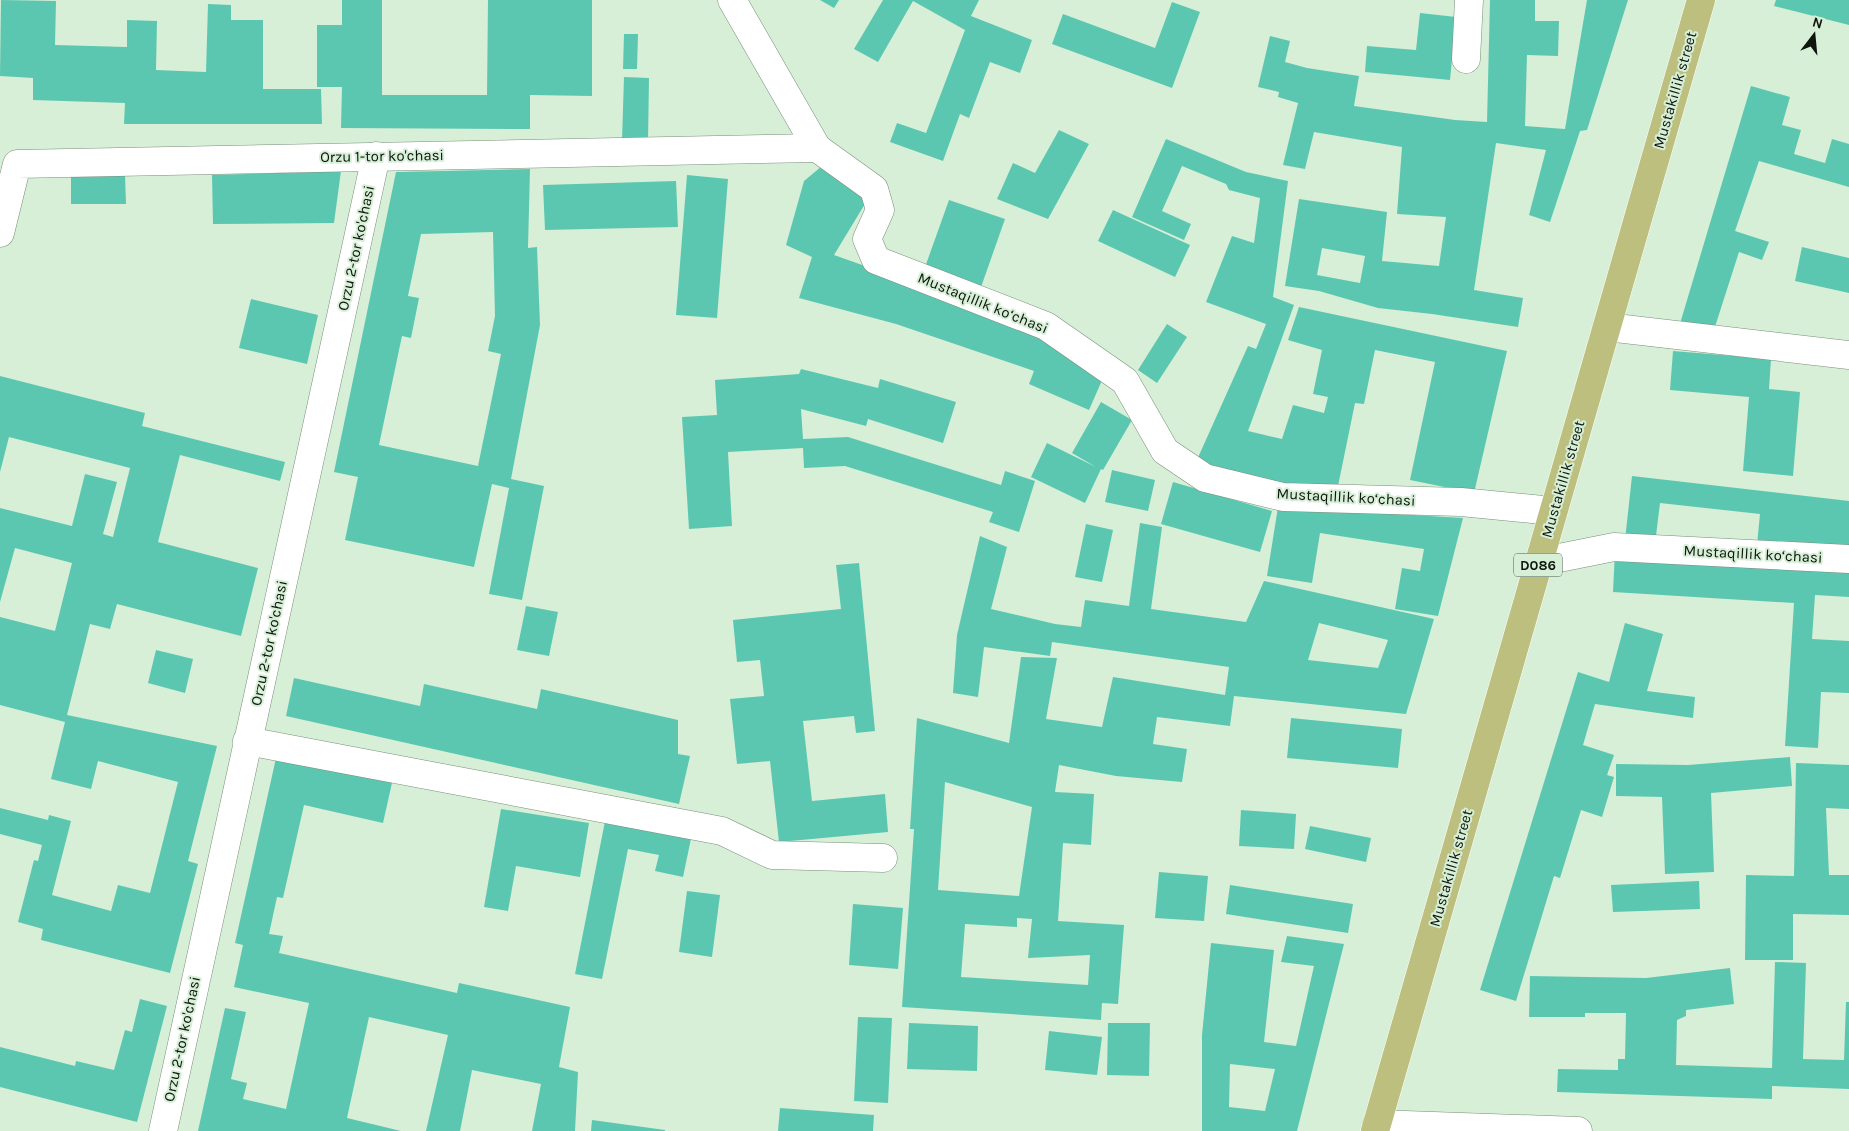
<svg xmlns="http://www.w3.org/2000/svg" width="1849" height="1131" font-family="Karla,sans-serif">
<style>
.building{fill:#5cc7b1;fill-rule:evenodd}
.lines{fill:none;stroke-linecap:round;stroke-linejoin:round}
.minor-casing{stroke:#798f79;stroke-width:29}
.major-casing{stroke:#fff;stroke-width:29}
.minor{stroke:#fff;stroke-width:28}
.major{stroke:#bcbf7d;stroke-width:28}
.labels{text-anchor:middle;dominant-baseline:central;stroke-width:4;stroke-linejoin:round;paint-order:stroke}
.shield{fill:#d7efd7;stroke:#4a564a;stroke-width:1}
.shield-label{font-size:14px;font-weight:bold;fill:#0d150d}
.street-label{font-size:15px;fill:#0d150d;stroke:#d7efd7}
</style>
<rect width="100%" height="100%" fill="#d7efd7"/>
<g class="building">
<path d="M 1,0 L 56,1 L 55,45 L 127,47 L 127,20 L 157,21 L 156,70 L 206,72 L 208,4 L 231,5 L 231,20 L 263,20 L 263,89 L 321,89 L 322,124 L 124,124 L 125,103 L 33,100 L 33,78 L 0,76 Z"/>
<path d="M 342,0 L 382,0 L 382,95 L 487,95 L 488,0 L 592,0 L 592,96 L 530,95 L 530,129 L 341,128 L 342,87 L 317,87 L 317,25 L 342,25 Z"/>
<path d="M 820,0 L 839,0 L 834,8 Z"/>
<path d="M 883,0 L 979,0 L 971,16 L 1032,40 L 1020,73 L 990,62 L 969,118 L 960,114 L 943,161 L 890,142 L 897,123 L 926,133 L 965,30 L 913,1 L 878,62 L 854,49 Z"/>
<path d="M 1490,0 L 1535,0 L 1535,21 L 1559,21 L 1558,56 L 1527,55 L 1525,126 L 1565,129 L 1587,0 L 1628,0 L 1587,130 L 1580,131 L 1550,222 L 1529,215 L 1546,150 L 1496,143 L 1474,290 L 1523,298 L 1518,327 L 1432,314 L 1378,308 L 1319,291 L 1285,286 L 1299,199 L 1387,212 L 1382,261 L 1439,266 L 1446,217 L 1397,214 L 1402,147 L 1314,132 L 1305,169 L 1283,165 L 1298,103 L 1278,97 L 1279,92 L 1258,87 L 1270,36 L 1290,41 L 1285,62 L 1307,68 L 1359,76 L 1354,106 L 1455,120 L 1487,122 ZM 1322,248 L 1365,256 L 1360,283 L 1317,275 Z"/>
<path d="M 1776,0 L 1849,0 L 1849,25 L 1774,6 Z"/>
<path d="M 1172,2 L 1200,12 L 1172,88 L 1052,44 L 1063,14 L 1155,48 Z"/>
<path d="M 1420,13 L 1456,17 L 1450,80 L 1365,72 L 1367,46 L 1416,50 Z"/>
<path d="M 624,34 L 638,34 L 637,69 L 623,69 Z"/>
<path d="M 624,77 L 649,78 L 648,141 L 622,140 Z"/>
<path d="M 1751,86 L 1790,97 L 1782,125 L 1801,130 L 1794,154 L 1825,163 L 1832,139 L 1849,144 L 1849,187 L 1759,161 L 1735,231 L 1769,242 L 1762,260 L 1739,252 L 1713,333 L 1679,327 Z"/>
<path d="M 1059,130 L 1089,144 L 1048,219 L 997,199 L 1013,163 L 1035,173 Z"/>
<path d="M 1166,139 L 1246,172 L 1288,181 L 1273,297 L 1294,305 L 1248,431 L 1282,439 L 1293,405 L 1324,413 L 1328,397 L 1313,394 L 1322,350 L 1288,340 L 1299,307 L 1507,351 L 1474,493 L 1410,480 L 1435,362 L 1375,350 L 1364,404 L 1355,403 L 1337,491 L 1306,490 L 1196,462 L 1248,346 L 1256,349 L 1266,324 L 1206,302 L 1232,236 L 1254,243 L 1260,198 L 1229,190 L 1226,184 L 1182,166 L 1162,211 L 1191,224 L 1184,240 L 1132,217 Z"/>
<path d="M 828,161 L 871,194 L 834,255 L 1051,332 L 1107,369 L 1089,410 L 1029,384 L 1034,371 L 896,324 L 799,298 L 812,257 L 786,245 L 804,181 Z"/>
<path d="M 530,169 L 528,248 L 537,247 L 540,325 L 511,479 L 544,486 L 522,600 L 489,594 L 509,488 L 492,484 L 474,567 L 345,540 L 358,477 L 334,472 L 396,172 ZM 493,232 L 495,316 L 488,351 L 501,354 L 478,466 L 379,445 L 402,336 L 411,338 L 419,298 L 408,296 L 421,234 Z"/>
<path d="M 341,171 L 334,223 L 213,224 L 212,175 Z"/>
<path d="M 125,175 L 126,204 L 71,204 L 71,176 Z"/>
<path d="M 687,175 L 728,179 L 717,318 L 676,315 Z"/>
<path d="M 676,181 L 678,227 L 545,230 L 543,185 Z"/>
<path d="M 949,200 L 1005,219 L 980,290 L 924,270 Z"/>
<path d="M 1113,210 L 1190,245 L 1175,277 L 1098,241 Z"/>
<path d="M 1802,247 L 1849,258 L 1849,293 L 1795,281 Z"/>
<path d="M 251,299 L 318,315 L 307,364 L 239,348 Z"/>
<path d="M 1167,324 L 1187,337 L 1157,383 L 1138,370 Z"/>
<path d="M 1673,351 L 1771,359 L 1769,389 L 1800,392 L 1793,476 L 1743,471 L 1749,397 L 1670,390 Z"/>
<path d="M 801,369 L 878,388 L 880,379 L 956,402 L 943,443 L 868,419 L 866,426 L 801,409 L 803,439 L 848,437 L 1001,485 L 1005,471 L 1035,481 L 1019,532 L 989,522 L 993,512 L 845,466 L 804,468 L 803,448 L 728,452 L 732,526 L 689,529 L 682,417 L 717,415 L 715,380 L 799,374 Z"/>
<path d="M 0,376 L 145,413 L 142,426 L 285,462 L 280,481 L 180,455 L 158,542 L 258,568 L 241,636 L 117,604 L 110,629 L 90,624 L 67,715 L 217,746 L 188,861 L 198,864 L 170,973 L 41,940 L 43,929 L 18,922 L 34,860 L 38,861 L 42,845 L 0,834 L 0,808 L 48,820 L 49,815 L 71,821 L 52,895 L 111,911 L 118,885 L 150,893 L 178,782 L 98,761 L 91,789 L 51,779 L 65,722 L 0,705 L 0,617 L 55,631 L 72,563 L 15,548 L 0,602 L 0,508 L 72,526 L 85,474 L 117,482 L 103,534 L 113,537 L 130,468 L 9,437 L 0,472 Z"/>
<path d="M 1101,402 L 1132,420 L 1103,470 L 1101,469 L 1085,503 L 1031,477 L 1047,443 L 1096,467 L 1072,453 Z"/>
<path d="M 1112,470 L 1155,480 L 1148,511 L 1105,502 Z"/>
<path d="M 1632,476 L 1849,501 L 1849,554 L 1757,545 L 1760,514 L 1660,503 L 1655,544 L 1625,540 Z"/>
<path d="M 1173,482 L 1272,511 L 1260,552 L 1161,524 Z"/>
<path d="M 1278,507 L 1463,518 L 1438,616 L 1395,609 L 1402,568 L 1420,571 L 1424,549 L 1320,533 L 1312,583 L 1267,576 Z"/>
<path d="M 1140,523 L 1162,527 L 1151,609 L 1246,622 L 1264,581 L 1434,619 L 1406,714 L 1234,696 L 1230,726 L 1157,717 L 1153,744 L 1187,749 L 1182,782 L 1116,776 L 1059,765 L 1055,792 L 1094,794 L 1091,845 L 1063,843 L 1058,921 L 1124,925 L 1118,1004 L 1102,1003 L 1101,1020 L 902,1007 L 914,829 L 910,829 L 917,718 L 1009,743 L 1021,657 L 1057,658 L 1046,719 L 1102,727 L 1113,677 L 1225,695 L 1229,667 L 1052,642 L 1050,656 L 984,647 L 978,697 L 953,693 L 957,635 L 980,536 L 1007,547 L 991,609 L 1055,624 L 1081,627 L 1085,600 L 1129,606 ZM 1319,623 L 1388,640 L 1378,668 L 1308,660 ZM 945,782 L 1032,807 L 1019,896 L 938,890 ZM 1017,918 L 1032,919 L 1028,958 L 1090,955 L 1088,985 L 961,977 L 965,924 L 1017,927 Z"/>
<path d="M 1086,524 L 1113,530 L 1102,582 L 1075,577 Z"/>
<path d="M 1615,551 L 1849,567 L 1849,597 L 1815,595 L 1812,639 L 1849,641 L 1849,693 L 1821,692 L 1818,748 L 1785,746 L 1794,603 L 1613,592 Z"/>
<path d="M 859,563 L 875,731 L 856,733 L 854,716 L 803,721 L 812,801 L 885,794 L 888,832 L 779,842 L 770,761 L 737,764 L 730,699 L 764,696 L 760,660 L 737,662 L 733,620 L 841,609 L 836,565 Z"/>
<path d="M 526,606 L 558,612 L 549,656 L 517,650 Z"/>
<path d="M 1625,623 L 1663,634 L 1647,691 L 1695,697 L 1693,718 L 1595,704 L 1583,745 L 1614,755 L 1607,775 L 1614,777 L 1602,817 L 1581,810 L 1560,878 L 1554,876 L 1516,1001 L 1480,990 L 1578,672 L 1609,682 Z"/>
<path d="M 156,650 L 193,659 L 185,693 L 148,683 Z"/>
<path d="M 294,678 L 420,706 L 424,684 L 537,709 L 541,689 L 678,720 L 678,754 L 690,756 L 679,804 L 286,716 Z"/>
<path d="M 1291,718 L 1402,729 L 1398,768 L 1287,758 Z"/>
<path d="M 278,749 L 394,774 L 383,823 L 304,805 L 283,898 L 277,897 L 269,934 L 283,936 L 279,953 L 457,993 L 459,983 L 570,1007 L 559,1067 L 578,1072 L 575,1131 L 532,1131 L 541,1084 L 472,1070 L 460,1131 L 426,1131 L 448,1035 L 369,1017 L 347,1118 L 401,1131 L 198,1131 L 225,1008 L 246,1012 L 231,1079 L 247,1083 L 243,1099 L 286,1109 L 309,1003 L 234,987 L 243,945 L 235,943 Z"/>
<path d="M 1790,757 L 1792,786 L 1711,793 L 1714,872 L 1665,874 L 1662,797 L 1616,796 L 1616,764 L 1688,765 Z"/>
<path d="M 1796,763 L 1849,765 L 1849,809 L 1826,808 L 1829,875 L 1849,875 L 1849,915 L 1793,914 L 1793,960 L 1745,960 L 1746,875 L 1794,876 Z"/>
<path d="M 501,809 L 589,823 L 580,877 L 516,866 L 508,911 L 484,907 Z"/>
<path d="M 1241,810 L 1296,814 L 1294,849 L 1239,846 Z"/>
<path d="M 607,811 L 693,829 L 683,877 L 655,871 L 659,855 L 628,849 L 602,979 L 575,974 Z"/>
<path d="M 1310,826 L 1371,838 L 1366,862 L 1305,849 Z"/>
<path d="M 1159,872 L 1208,876 L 1204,921 L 1155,918 Z"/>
<path d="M 1699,881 L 1700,909 L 1613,912 L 1611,885 Z"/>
<path d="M 1230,885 L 1353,904 L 1348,933 L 1226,914 Z"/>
<path d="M 687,891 L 720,895 L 712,957 L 679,952 Z"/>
<path d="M 853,904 L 903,908 L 898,969 L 849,965 Z"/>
<path d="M 1287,936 L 1344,944 L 1297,1131 L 1202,1131 L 1202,1035 L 1211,943 L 1274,950 L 1264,1042 L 1296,1046 L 1314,966 L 1281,962 ZM 1230,1064 L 1275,1069 L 1265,1111 L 1229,1107 Z"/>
<path d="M 1775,962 L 1806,963 L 1803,1059 L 1844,1060 L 1846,1002 L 1849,1002 L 1849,1089 L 1772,1086 L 1772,1099 L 1557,1092 L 1558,1069 L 1618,1070 L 1618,1059 L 1625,1059 L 1626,1013 L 1585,1013 L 1585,1017 L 1529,1017 L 1530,976 L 1646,978 L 1730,968 L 1734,1004 L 1686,1010 L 1686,1016 L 1677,1020 L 1676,1065 L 1772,1068 Z"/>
<path d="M 140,999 L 167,1006 L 137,1122 L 0,1087 L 0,1047 L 75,1066 L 76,1061 L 114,1070 L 125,1030 L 132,1032 Z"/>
<path d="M 858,1017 L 892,1018 L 888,1103 L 854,1101 Z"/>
<path d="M 909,1023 L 978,1026 L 977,1071 L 907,1069 Z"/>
<path d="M 1108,1023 L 1150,1023 L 1149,1076 L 1107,1075 Z"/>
<path d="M 1049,1031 L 1102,1037 L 1097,1075 L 1045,1070 Z"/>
<path d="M 780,1108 L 874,1115 L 873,1131 L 778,1131 Z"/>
<path d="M 592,1120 L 665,1130 L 665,1131 L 591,1131 Z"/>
</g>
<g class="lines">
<g class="minor-casing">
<g id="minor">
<path d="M 732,0 L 817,148 L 874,189 L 880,210 L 867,239 L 876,260 L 1046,326 L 1125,381 L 1165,451 L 1205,478 L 1283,497 L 1461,502 L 1553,511"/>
<path d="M 1466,59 L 1469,0"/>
<path d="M 0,233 L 17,164 L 817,148"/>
<path d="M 1607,327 L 1849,355"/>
<path d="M 1539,562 L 1614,547 L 1849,559"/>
<path d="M 247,741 L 722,831 L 772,855 L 883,858"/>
<path d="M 1377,1124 L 1578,1131"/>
<path d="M 163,1131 L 376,156"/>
</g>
</g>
<g class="major-casing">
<path id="major" d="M 1375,1131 L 1701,0"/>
</g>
<use href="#minor" class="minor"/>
<use href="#major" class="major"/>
</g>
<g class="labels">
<rect class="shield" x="1514" y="553.5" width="48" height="23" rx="4"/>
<g class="shield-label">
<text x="1538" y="565">D086</text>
</g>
<g class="street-label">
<text transform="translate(1675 90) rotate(-74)">Mustakillik street</text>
<text transform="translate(382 156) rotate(-1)">Orzu 1-tor ko'chasi</text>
<text transform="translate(356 248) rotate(-78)">Orzu 2-tor ko'chasi</text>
<text transform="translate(983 303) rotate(22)">Mustaqillik ko‘chasi</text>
<text transform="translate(1563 479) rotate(-74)">Mustakillik street</text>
<text transform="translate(1346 497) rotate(3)">Mustaqillik ko‘chasi</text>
<text transform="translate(1753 554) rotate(3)">Mustaqillik ko‘chasi</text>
<text transform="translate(269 643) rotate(-78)">Orzu 2-tor ko'chasi</text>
<text transform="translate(1451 868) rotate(-74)">Mustakillik street</text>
<text transform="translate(182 1039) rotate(-78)">Orzu 2-tor ko'chasi</text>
</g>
</g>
<g transform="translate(1814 35) rotate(16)" stroke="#d7efd7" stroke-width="4" paint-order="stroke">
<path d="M0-4L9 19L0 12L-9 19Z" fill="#0d150d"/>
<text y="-8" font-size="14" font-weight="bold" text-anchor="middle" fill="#0d150d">N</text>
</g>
</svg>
